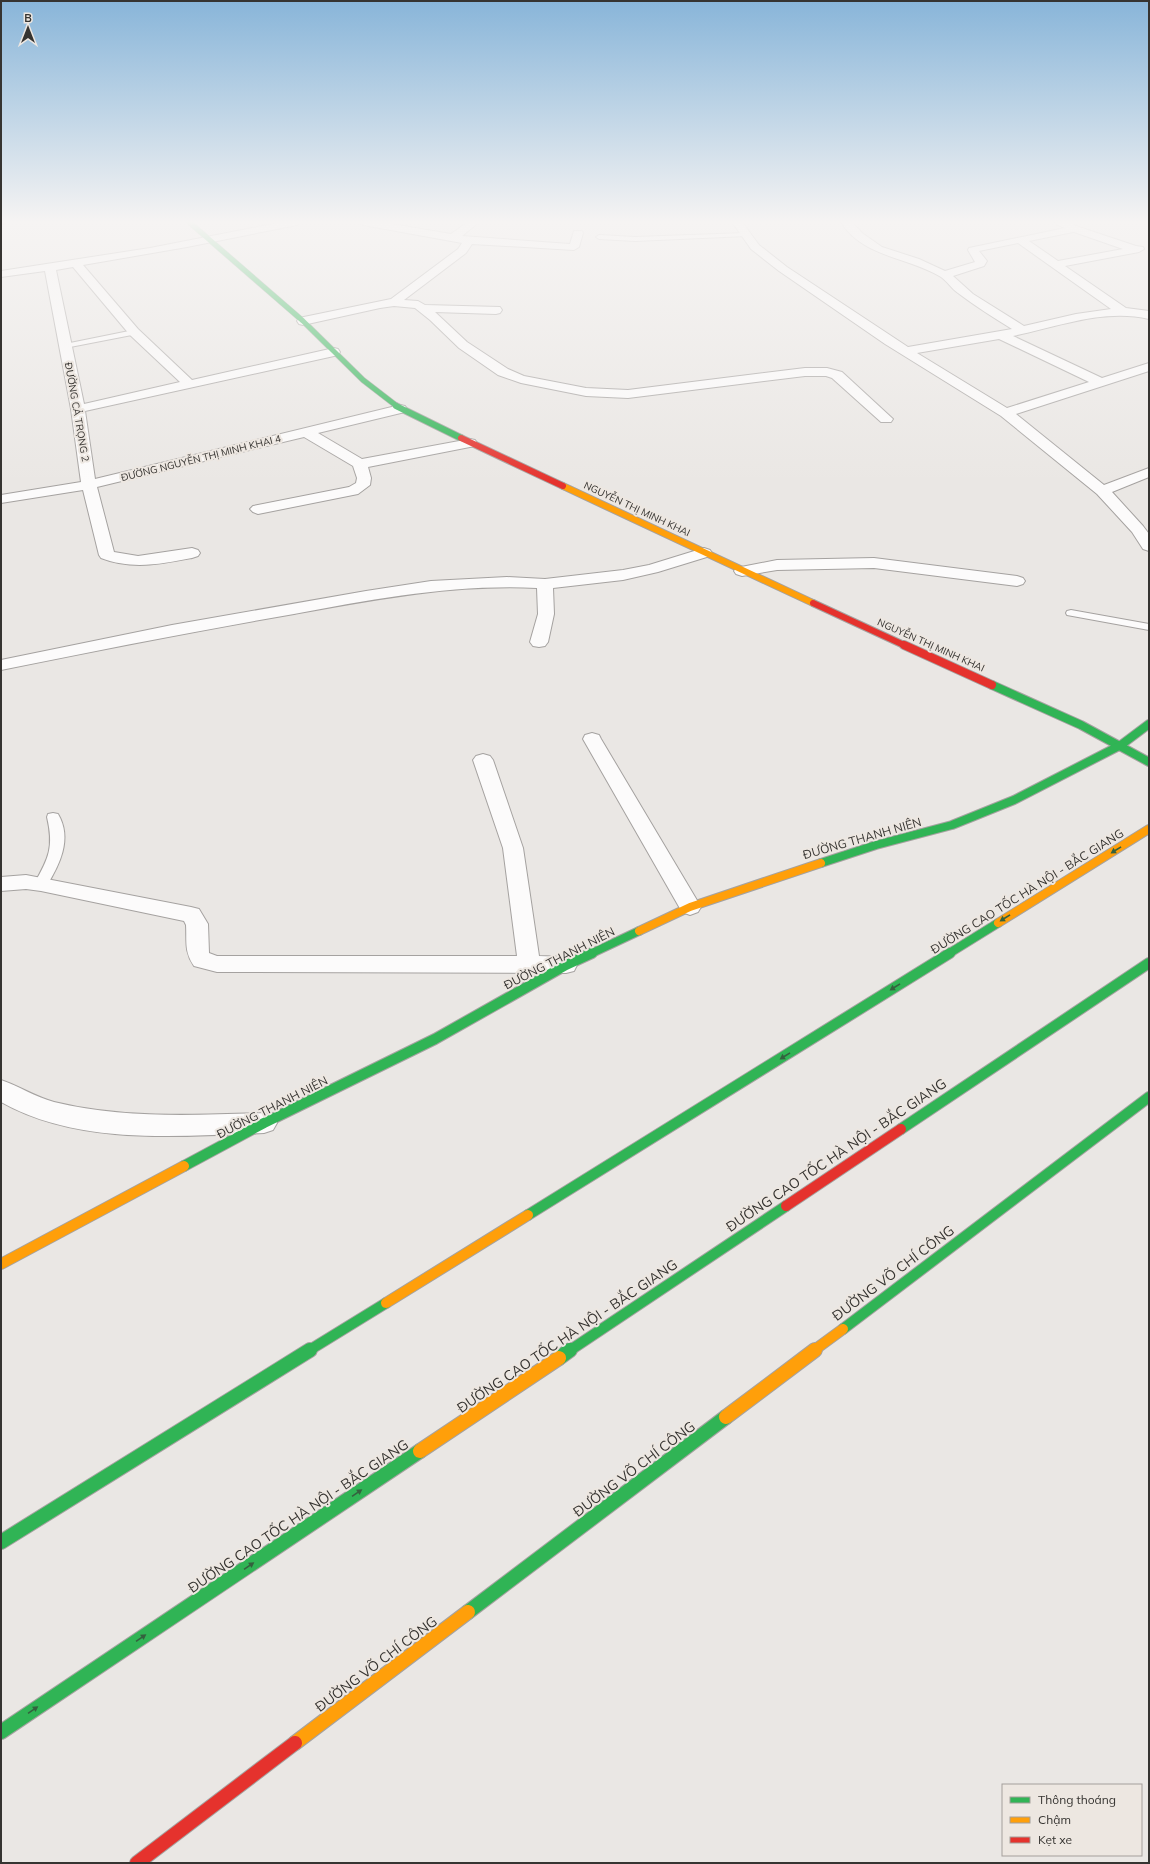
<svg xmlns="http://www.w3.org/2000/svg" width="1150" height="1864" font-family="Mulish,sans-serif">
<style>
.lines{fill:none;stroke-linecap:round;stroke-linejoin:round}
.lane-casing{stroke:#a5a2a0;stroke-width:2}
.street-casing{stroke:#a5a2a0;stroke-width:2}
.fast-far4-casing{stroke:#a5a2a0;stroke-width:6}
.fast-far3-casing{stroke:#a5a2a0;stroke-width:8}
.fast-far2-casing{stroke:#a5a2a0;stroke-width:10}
.fast-far1-casing{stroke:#a5a2a0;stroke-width:12}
.fast-casing{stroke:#a5a2a0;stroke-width:16}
.slow-far3-casing{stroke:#a5a2a0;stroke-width:8}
.slow-far2-casing{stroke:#a5a2a0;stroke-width:10}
.slow-far1-casing{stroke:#a5a2a0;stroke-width:12}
.slow-casing{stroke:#a5a2a0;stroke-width:16}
.jam-far4-casing{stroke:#a5a2a0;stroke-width:6}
.jam-far3-casing{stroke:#a5a2a0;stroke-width:8}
.jam-far2-casing{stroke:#a5a2a0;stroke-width:10}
.jam-far1-casing{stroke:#a5a2a0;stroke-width:12}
.jam-casing{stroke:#a5a2a0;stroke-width:16}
.lane{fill:#fcfbfb;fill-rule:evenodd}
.street{fill:#fcfbfb;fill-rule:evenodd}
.fast-far4{stroke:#30b455;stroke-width:5}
.fast-far3{stroke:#30b455;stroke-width:6}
.fast-far2{stroke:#30b455;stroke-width:8}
.fast-far1{stroke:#30b455;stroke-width:10}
.fast{stroke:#30b455;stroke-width:14}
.slow-far3{stroke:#ff9f0a;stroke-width:6}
.slow-far2{stroke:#ff9f0a;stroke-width:8}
.slow-far1{stroke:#ff9f0a;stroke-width:10}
.slow{stroke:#ff9f0a;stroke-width:14}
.jam-far4{stroke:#e5322d;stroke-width:5}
.jam-far3{stroke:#e5322d;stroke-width:6}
.jam-far2{stroke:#e5322d;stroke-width:8}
.jam-far1{stroke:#e5322d;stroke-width:10}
.jam{stroke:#e5322d;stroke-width:14}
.oneway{fill:#34613e}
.labels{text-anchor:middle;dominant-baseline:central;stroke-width:4;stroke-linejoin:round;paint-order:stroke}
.far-street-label{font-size:10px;fill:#363431;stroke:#ede7e1}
.street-label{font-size:12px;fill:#363431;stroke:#ede7e1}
.near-street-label{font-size:14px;fill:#363431;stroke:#ede7e1}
</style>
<rect width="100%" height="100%" fill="#eae7e4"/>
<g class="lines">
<g class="lane-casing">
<g id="lane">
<path d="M 745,233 L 747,234 L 747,236 L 635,241 L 599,239 L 596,237 L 599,235 L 635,237 Z"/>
<path d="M 134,330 L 138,332 L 137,334 L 65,348 L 61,346 L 65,344 Z"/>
<path d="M 1071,610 L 1149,624 L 1149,630 L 1067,615 L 1066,613 L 1067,611 Z"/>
<path d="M 53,813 L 58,814 C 73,839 59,866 46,887 L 41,889 L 36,887 L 34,884 C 49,858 54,847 47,817 L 48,814 Z"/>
</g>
</g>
<g class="street-casing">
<g id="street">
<path d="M 283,222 L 302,222 L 297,225 L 187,247 L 83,265 L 138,329 L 192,380 L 334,348 L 338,349 L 340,352 L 338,355 L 334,356 L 85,411 L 95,479 L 400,405 L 405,406 L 407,409 L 405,412 L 318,433 L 362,459 L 470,439 L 475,440 L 477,443 L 475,446 L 368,467 L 371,478 L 370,485 L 358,494 L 258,514 L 253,512 L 250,509 L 253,506 L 349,487 L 356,483 L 357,478 L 353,466 L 304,437 L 97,487 L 114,552 L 138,556 L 192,548 L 198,550 L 200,553 L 198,556 L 192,558 C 161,564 132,570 101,558 L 99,555 L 83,490 L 1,503 L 1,495 L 81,482 L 71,409 L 45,271 L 1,277 L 1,271 L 150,248 ZM 73,267 L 130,335 L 180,382 L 84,404 L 56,270 Z"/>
<path d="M 358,222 L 380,222 L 451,234 L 468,222 L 479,222 L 462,236 L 570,244 L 574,231 L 582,231 L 583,233 L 579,247 L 574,250 L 472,244 L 466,253 L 404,300 L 418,301 L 425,305 L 500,307 L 502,310 L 500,313 L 496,314 L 435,312 L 467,342 L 508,369 L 524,376 L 586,388 L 628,390 L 805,368 L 827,368 L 842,372 L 893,419 L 891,422 L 881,422 L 832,378 L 826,376 L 805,376 L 628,398 L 586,396 L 521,383 L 498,375 L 459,348 L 430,320 L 415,308 L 394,306 L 380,308 L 303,325 L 299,324 L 297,321 L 299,318 L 391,299 L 458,249 L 462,243 L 363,225 Z"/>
<path d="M 732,222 L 742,222 L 759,245 L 787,267 L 908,347 L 1012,329 C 994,318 975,306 958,293 C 952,289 947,281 941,277 C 908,257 862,257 841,222 L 852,222 L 862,233 L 882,247 L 919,259 L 945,271 L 975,262 L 968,250 L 969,248 L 1065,228 L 1056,224 L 1055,222 L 1069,222 L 1076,226 L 1136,246 L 1143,247 L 1144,249 L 1139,252 L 1065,266 L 1126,308 L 1149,311 L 1149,319 C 1104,308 1057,327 1013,336 L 1102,378 L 1149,363 L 1149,371 L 1016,414 L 1104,485 L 1149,468 L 1149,477 L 1112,492 L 1143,526 L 1149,534 L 1149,551 L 1143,549 L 1132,532 L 1097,494 L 1001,416 L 885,344 L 779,271 L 751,249 ZM 1073,232 L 1074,232 L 1123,249 L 1058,261 L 1029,241 ZM 1018,243 L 1111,309 L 1076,314 L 1024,326 L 973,294 L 953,276 L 984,266 L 987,261 L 979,251 ZM 999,339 L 1089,382 L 1007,408 L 917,353 Z"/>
<path d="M 704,548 L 710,550 L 712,553 L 710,556 L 658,572 L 623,580 L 553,588 L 554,614 L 548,642 L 545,646 L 539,647 L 533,646 L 530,642 L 538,614 L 537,588 C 455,584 375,599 294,614 C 196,631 99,650 1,670 L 1,660 L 172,625 L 366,591 L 431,581 L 507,577 L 545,579 L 623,570 L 649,565 Z"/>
<path d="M 874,558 L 1017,576 L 1023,578 L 1025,581 L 1023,584 L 1017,586 L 874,568 L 777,570 L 742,576 L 736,574 L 734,571 L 736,568 L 777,560 Z"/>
<path d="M 592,733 L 599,735 L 601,739 L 698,902 L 701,907 L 698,912 L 690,915 L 682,912 L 583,739 L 585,735 Z"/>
<path d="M 483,754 L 490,756 L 493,760 L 523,848 L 539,956 L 566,957 L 574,959 L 577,965 L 574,971 L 566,973 L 217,972 L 194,966 C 184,951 187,942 186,925 L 184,921 L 41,891 L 26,889 L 1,891 L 1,877 L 26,875 L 191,907 L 199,909 L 208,924 L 209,953 L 217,956 L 517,956 L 503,848 L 473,760 L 476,756 Z"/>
<path d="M 1,1080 C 19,1086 35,1097 54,1102 C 123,1119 194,1115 264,1113 L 273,1116 L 277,1123 L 273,1130 L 264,1133 C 178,1136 79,1146 1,1102 Z"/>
</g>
</g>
<g class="fast-far4-casing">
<path id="fast-far4" d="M 189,222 L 303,321 L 363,380 L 398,407"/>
</g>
<g class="fast-far3-casing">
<path id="fast-far3" d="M 396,406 L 461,438"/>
</g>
<g class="fast-far2-casing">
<g id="fast-far2">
<path d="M 992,685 L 1081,725 L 1149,762"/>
<path d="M 821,863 L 876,845 L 952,825 L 1014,800 L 1121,745 L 1149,724"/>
<path d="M 590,954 L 639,931"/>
<path d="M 948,954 L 998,923"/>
</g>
</g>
<g class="fast-far1-casing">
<g id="fast-far1">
<path d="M 901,1129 L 1149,963"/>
<path d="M 184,1166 L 264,1123 L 435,1039 L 566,965 L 592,953"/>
<path d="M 528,1215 L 950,953"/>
<path d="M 843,1329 L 1149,1097"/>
<path d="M 308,1351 L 386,1303"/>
<path d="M 569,1351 L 786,1206"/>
</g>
</g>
<g class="fast-casing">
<g id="fast">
<path d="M 559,1358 L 570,1350"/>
<path d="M 1,1542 L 310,1350"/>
<path d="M 468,1612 L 726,1417"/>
<path d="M 1,1732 L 420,1451"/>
</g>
</g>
<g class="slow-far3-casing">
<path id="slow-far3" d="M 563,486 L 813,603"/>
</g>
<g class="slow-far2-casing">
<g id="slow-far2">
<path d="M 998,923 L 1149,829"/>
<path d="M 639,931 L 690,907 L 821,863"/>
</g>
</g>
<g class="slow-far1-casing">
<g id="slow-far1">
<path d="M 1,1264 L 184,1166"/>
<path d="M 386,1303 L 528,1215"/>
<path d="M 813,1351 L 843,1329"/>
</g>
</g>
<g class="slow-casing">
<g id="slow">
<path d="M 726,1417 L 815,1350"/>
<path d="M 420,1451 L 559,1358"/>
<path d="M 295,1743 L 468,1612"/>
</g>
</g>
<g class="jam-far4-casing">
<path id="jam-far4" d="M 1,222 L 3,222"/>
</g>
<g class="jam-far3-casing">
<g id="jam-far3">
<path d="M 461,438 L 563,486"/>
<path d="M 813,603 L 906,646"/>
</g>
</g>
<g class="jam-far2-casing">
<path id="jam-far2" d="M 904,645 L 992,685"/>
</g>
<g class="jam-far1-casing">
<path id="jam-far1" d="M 786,1206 L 901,1129"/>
</g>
<g class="jam-casing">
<path id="jam" d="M 137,1863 L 295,1743"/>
</g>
<use href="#lane" class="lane"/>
<use href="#street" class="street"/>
<use href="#fast-far4" class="fast-far4"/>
<use href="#fast-far3" class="fast-far3"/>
<use href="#fast-far2" class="fast-far2"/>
<use href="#fast-far1" class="fast-far1"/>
<use href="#fast" class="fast"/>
<use href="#slow-far3" class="slow-far3"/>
<use href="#slow-far2" class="slow-far2"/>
<use href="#slow-far1" class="slow-far1"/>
<use href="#slow" class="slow"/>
<use href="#jam-far4" class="jam-far4"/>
<use href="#jam-far3" class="jam-far3"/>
<use href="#jam-far2" class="jam-far2"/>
<use href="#jam-far1" class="jam-far1"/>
<use href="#jam" class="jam"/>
</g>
<defs><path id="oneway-solid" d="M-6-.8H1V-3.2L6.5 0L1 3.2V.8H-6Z"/></defs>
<g class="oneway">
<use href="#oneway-solid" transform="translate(1116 850) rotate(148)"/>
<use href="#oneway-solid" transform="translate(1005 918) rotate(148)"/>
<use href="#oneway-solid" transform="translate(895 987) rotate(148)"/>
<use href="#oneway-solid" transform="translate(785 1056) rotate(148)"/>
<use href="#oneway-solid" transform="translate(357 1493) rotate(-34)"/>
<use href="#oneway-solid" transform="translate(249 1566) rotate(-34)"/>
<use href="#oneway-solid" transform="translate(141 1638) rotate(-34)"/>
<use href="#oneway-solid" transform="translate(33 1710) rotate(-34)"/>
</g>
<linearGradient id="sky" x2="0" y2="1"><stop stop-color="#88b5d9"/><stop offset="0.46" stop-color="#f6f4f3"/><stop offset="1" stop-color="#f6f4f3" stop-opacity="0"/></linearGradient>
<rect width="1150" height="483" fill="url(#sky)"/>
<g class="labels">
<g class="far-street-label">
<text transform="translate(77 412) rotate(80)">ĐƯỜNG CẢ TRỌNG 2</text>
<text transform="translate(201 458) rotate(-14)">ĐƯỜNG NGUYỄN THỊ MINH KHAI 4</text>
<text transform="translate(637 509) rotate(25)">NGUYỄN THỊ MINH KHAI</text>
<text transform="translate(931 645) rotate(24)">NGUYỄN THỊ MINH KHAI</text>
</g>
<g class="street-label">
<text transform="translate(862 838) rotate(-16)">ĐƯỜNG THANH NIÊN</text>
<text transform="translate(1027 891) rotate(-32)">ĐƯỜNG CAO TỐC HÀ NỘI - BẮC GIANG</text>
<text transform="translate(559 958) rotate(-27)">ĐƯỜNG THANH NIÊN</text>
<text transform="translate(272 1107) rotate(-27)">ĐƯỜNG THANH NIÊN</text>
</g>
<g class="near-street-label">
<text transform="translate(836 1155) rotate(-34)">ĐƯỜNG CAO TỐC HÀ NỘI - BẮC GIANG</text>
<text transform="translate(893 1273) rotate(-37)">ĐƯỜNG VÕ CHÍ CÔNG</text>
<text transform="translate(567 1336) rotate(-34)">ĐƯỜNG CAO TỐC HÀ NỘI - BẮC GIANG</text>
<text transform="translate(634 1469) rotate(-37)">ĐƯỜNG VÕ CHÍ CÔNG</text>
<text transform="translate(298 1516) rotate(-34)">ĐƯỜNG CAO TỐC HÀ NỘI - BẮC GIANG</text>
<text transform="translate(376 1664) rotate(-37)">ĐƯỜNG VÕ CHÍ CÔNG</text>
</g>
</g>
<rect width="1150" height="1864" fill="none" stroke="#363431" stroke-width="4"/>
<rect x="1002" y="1784" width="140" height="72" fill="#ede7e1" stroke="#a49f9b"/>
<rect x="1010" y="1797" width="20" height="6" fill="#30b455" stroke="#a49f9b"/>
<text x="1038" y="1804" font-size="12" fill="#363431">Thông thoáng</text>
<rect x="1010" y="1817" width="20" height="6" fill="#ff9f0a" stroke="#a49f9b"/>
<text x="1038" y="1824" font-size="12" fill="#363431">Chậm</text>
<rect x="1010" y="1837" width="20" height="6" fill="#e5322d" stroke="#a49f9b"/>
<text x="1038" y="1844" font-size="12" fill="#363431">Kẹt xe</text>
<g transform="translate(28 28)" stroke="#ede7e1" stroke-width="3" paint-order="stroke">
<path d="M0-3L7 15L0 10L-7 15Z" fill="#363431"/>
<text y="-6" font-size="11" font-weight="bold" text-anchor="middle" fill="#363431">B</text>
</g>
</svg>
